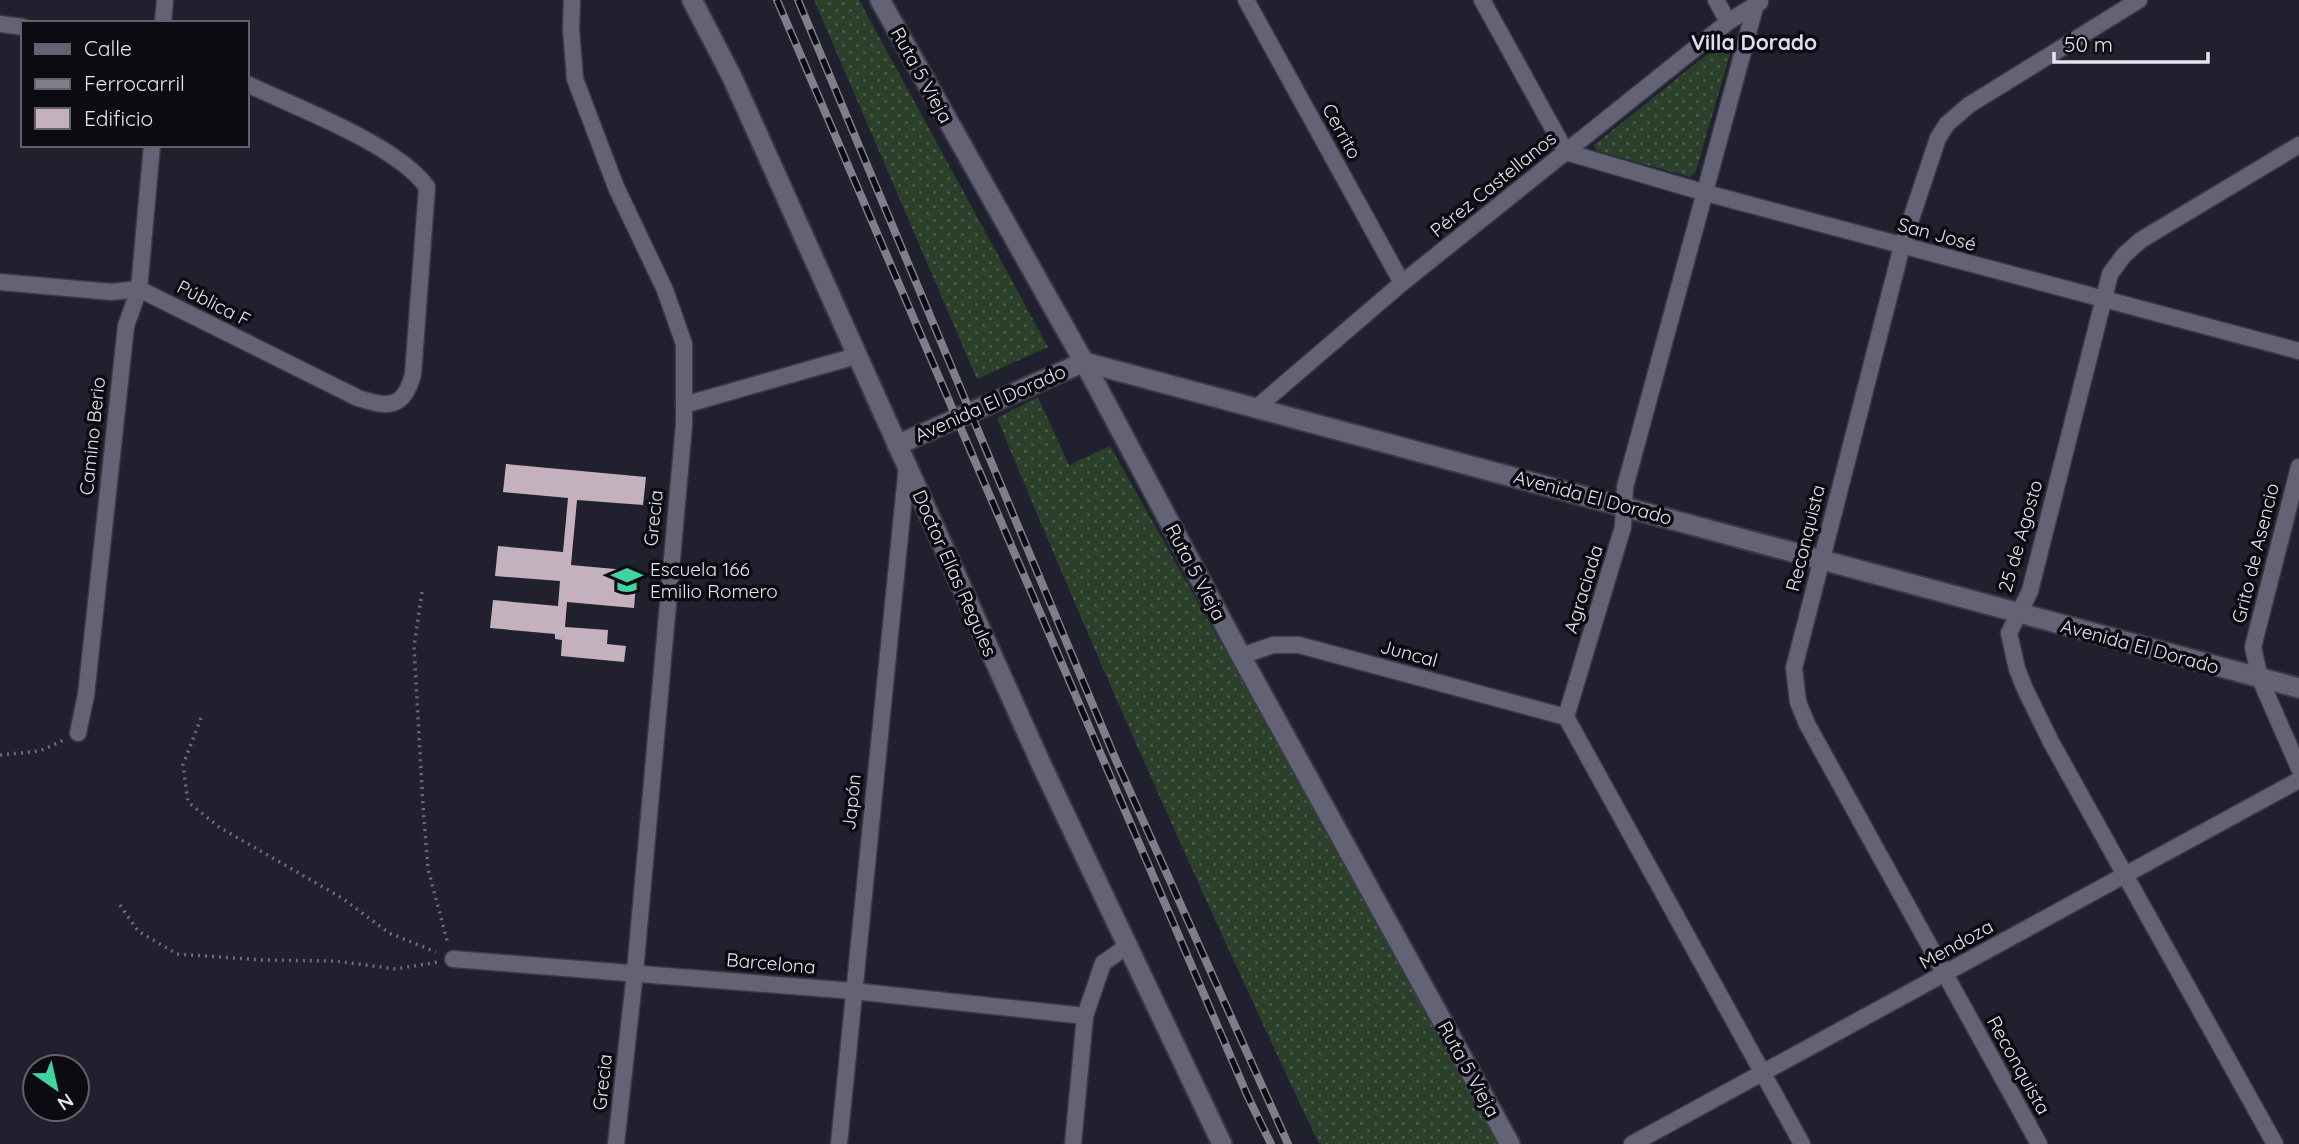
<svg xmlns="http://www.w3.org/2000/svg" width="2299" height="1144" font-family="Quicksand,sans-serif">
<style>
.grass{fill:url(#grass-dots)}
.building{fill:#c5b1bd}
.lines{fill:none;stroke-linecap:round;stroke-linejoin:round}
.minor-casing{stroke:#3a3a47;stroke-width:19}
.tertiary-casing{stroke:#3a3a47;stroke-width:23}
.path{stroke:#6d6c79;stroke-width:3.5;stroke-dasharray:2 5;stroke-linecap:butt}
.minor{stroke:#636375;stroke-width:16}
.tertiary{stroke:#636375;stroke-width:19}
.rail-casing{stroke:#7f7e8b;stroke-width:8}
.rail{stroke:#0b0b11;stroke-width:5;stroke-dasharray:16;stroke-linecap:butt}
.labels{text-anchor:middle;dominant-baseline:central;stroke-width:7;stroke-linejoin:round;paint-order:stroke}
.street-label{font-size:19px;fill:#e5e5ef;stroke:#0b0b11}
.poi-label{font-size:19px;fill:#e5e5ef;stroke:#0b0b11;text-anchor:start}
.neighbourhood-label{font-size:21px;font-weight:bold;fill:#dfdff3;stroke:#0b0b11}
</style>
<defs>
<pattern id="grass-dots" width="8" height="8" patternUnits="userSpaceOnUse" patternTransform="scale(1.75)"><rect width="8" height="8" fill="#2a402a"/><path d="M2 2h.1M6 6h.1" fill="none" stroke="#495b49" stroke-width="1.8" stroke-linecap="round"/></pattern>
</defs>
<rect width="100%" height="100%" fill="#21202f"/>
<g class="grass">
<path d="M 814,0 L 859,0 L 1048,347 L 977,379 Z"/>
<path d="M 1730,36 L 1734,40 L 1696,171 L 1690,177 L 1597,151 L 1594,145 Z"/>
<path d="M 1038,397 L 1069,465 L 1110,446 L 1503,1144 L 1319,1144 C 1206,904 1098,663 997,418 Z"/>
</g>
<path class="building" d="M 506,464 L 646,477 L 643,505 L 577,500 L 571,565 L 637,571 L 634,608 L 567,602 L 565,627 L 608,630 L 607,644 L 626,646 L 624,662 L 561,656 L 562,640 L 555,639 L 555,634 L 490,628 L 493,600 L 558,606 L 560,581 L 495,576 L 498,546 L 563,552 L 568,498 L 503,492 Z"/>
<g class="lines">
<g class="minor-casing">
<g id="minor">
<path d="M 572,0 L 571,29 L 575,79 L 616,187 L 665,290 L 684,344 L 684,425 L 635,972 L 616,1144"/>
<path d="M 1246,0 L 1402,283"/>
<path d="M 1482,0 L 1566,152 L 1706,193 L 2299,351"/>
<path d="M 1716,0 L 1728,22"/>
<path d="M 1757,0 L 1625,487 L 1623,527 L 1566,717 L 1802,1144"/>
<path d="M 163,23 L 165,0"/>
<path d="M 0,24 L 23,27"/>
<path d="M 0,282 L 111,292 L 139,289 L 358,398 C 388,408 404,409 413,374 L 427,187 C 396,144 297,108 247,84"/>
<path d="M 684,405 L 856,356"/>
<path d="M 1255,409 L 1402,283 L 1728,22 L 1760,2"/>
<path d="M 2299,467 L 2253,647 L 2260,679 L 2299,768"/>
<path d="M 1241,656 L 1273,645 L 1299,645 L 1566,717"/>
<path d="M 78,733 L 86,695 L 126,326 L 139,289 L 152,145"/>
<path d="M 453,959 L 853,991 L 1085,1016"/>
<path d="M 839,1144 L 907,465"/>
<path d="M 1073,1144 L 1085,1016 L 1103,963 L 1129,945"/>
<path d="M 1632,1144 L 2299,780"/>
<path d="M 2039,1144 L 1807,724 L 1798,702 L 1794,668 L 1902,246 L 1938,138 L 1947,124 L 1969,105 L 2139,0"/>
<path d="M 2275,1144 L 2051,742 L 2025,689 L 2017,669 L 2009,633 L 2030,591 L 2110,274 L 2124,255 L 2141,240 L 2299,145"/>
</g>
</g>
<g class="tertiary-casing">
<g id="tertiary">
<path d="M 692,0 L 732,77 L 1042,766 L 1222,1144"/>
<path d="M 880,0 L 1084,362 L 1241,656 L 1510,1144"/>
<path d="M 897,445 L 1084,362 L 2299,688"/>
</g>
</g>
<g class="path">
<path d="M 422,592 L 414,646 L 423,806 L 428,869 L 448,944"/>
<path d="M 201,718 L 183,765 L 188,802 L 219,827 L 342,898 L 389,933 L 436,952"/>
<path d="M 0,755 L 40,751 L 64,740"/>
<path d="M 120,905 L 138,931 L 177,954 L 262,960 L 335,961 L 396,969 L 438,962"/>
</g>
<use href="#minor" class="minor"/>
<use href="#tertiary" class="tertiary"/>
<g class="rail-casing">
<g id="rail">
<path d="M 777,0 L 1248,1097 L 1271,1144"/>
<path d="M 798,0 L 1115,758 L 1288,1144"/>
</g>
</g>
<use href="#rail" class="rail"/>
</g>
<defs>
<g id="school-bare" transform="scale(2.415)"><path d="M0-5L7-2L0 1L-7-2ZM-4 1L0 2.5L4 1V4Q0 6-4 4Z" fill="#41d4a1" stroke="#0b0b11" stroke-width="2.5" paint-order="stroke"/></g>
</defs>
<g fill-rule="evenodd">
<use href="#school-bare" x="627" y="580"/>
</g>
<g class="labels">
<g class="street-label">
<text transform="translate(922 75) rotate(61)">Ruta 5 Vieja</text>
<text transform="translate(1342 131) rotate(61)">Cerrito</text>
<text transform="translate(1493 184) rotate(-39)">Pérez Castellanos</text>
<text transform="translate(1937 234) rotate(15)">San José</text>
<text transform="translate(214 303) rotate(27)">Pública F</text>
<text transform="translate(990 403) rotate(-24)">Avenida El Dorado</text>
<text transform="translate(92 436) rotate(-84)">Camino Berio</text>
<text transform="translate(1593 497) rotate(15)">Avenida El Dorado</text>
<text transform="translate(653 518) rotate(-84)">Grecia</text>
<text transform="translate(2020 536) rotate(-74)">25 de Agosto</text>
<text transform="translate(1805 538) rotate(-76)">Reconquista</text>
<text transform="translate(2255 553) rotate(-76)">Grito de Asencio</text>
<text transform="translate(1196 572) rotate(62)">Ruta 5 Vieja</text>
<text transform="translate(955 573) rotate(66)">Doctor Elías Regules</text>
<text transform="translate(1583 589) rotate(-73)">Agraciada</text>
<text transform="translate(2140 646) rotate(15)">Avenida El Dorado</text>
<text transform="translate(1409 653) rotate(15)">Juncal</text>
<text transform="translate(851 802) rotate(-84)">Japón</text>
<text transform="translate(1956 944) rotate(-29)">Mendoza</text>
<text transform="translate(771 963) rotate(5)">Barcelona</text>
<text transform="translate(2019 1065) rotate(61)">Reconquista</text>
<text transform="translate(1469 1069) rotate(61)">Ruta 5 Vieja</text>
<text transform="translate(602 1082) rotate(-84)">Grecia</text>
</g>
<g class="poi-label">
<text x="650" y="569">Escuela 166<tspan x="650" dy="22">Emilio Romero</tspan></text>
</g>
<g class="neighbourhood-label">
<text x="1754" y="42">Villa Dorado</text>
</g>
</g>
<rect x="21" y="21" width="228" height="126" fill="#0b0b11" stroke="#62626a" stroke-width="2"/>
<rect x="35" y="44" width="35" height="10" fill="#636375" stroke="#62626a" stroke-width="2"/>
<text x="84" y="56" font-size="21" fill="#e5e5ef">Calle</text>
<rect x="35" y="79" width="35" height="10" fill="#7f7e8b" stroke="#62626a" stroke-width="2"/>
<text x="84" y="91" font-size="21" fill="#e5e5ef">Ferrocarril</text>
<rect x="35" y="108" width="35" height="21" fill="#c5b1bd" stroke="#62626a" stroke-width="2"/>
<text x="84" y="126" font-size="21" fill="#e5e5ef">Edificio</text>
<g transform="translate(56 1088) rotate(146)"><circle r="33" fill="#0b0b11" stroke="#62626a" stroke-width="2"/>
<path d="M0-5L12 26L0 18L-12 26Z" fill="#41d4a1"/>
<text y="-10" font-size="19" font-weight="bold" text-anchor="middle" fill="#e5e5ef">N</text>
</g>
<path d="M2054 52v10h154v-10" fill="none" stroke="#e5e5ef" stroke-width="3.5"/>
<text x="2064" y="52" font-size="21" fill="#e5e5ef" stroke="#0b0b11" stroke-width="5" paint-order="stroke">50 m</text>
</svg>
